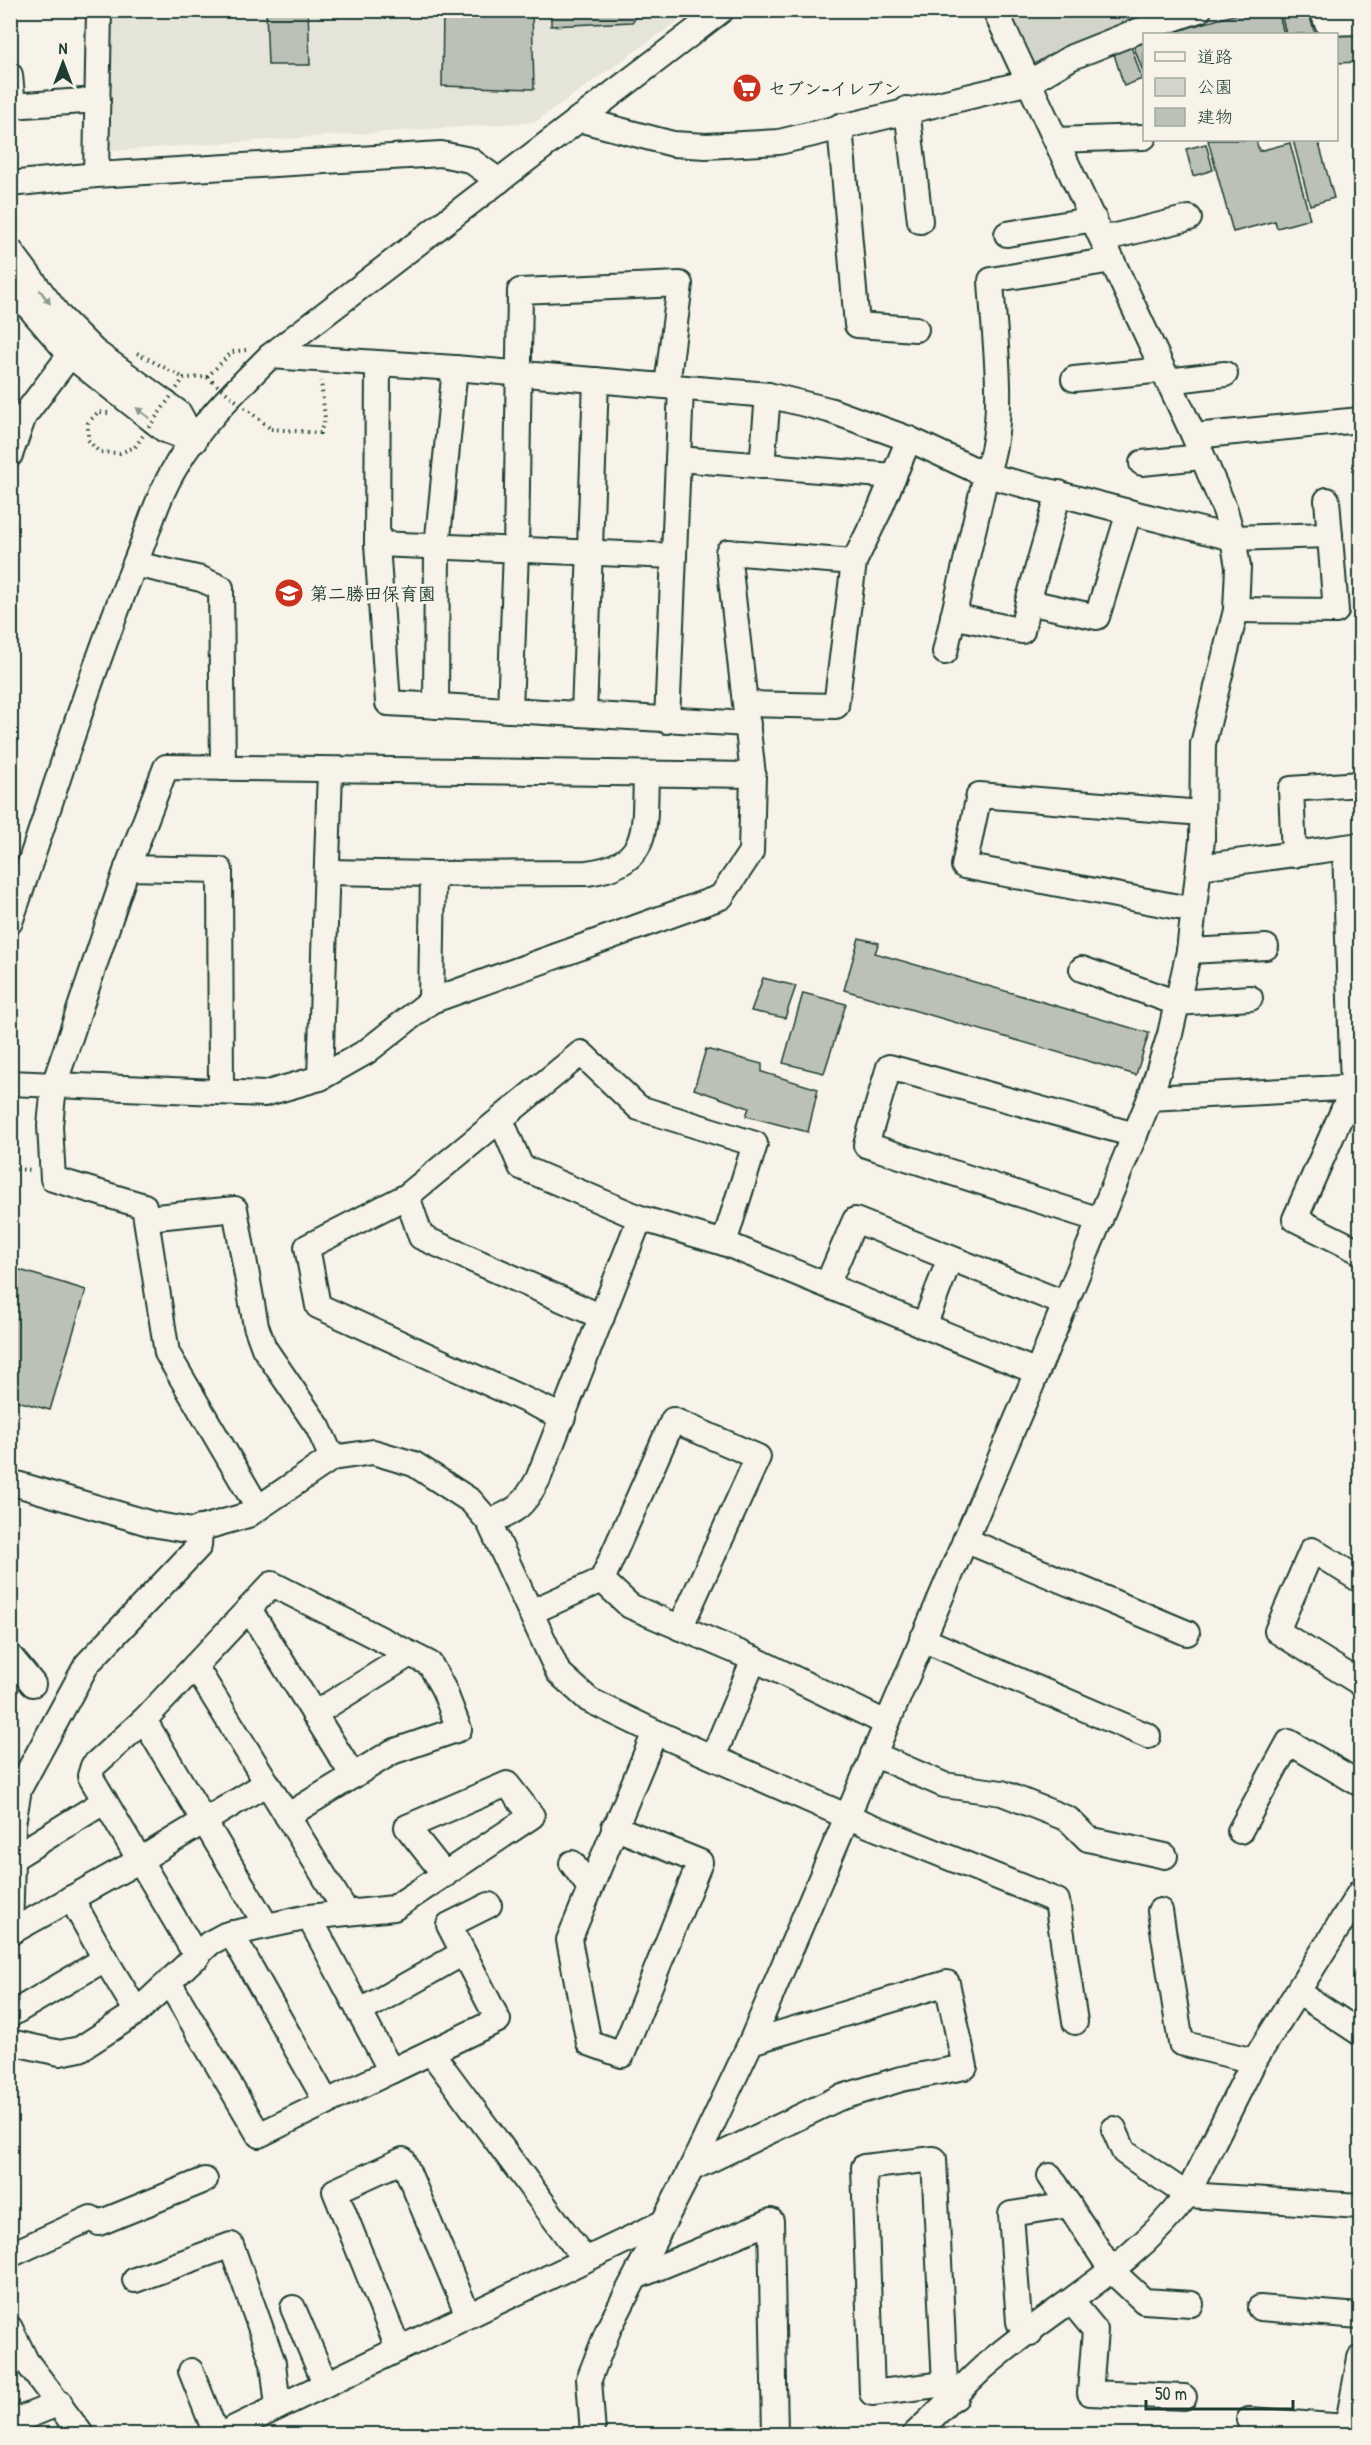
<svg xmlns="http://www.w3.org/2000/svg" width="1371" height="2445" font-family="'Patrick Hand','Klee One',sans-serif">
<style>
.built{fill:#e5e4d9}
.green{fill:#d3d5ca;stroke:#79897f;stroke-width:1.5}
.building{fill:#bbc1b6;stroke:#1f3d34;stroke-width:1.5}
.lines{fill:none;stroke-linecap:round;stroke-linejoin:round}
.minor-casing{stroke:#1f3d34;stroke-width:28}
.path{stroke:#1f3d34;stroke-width:4;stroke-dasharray:1.5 4.5;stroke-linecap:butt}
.minor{stroke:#f7f3e8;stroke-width:24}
.path-bridge{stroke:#1f3d34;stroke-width:4;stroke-dasharray:1.5 4.5;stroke-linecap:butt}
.oneway{fill:#8b988e}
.labels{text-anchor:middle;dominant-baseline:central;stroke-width:6;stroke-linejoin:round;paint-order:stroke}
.poi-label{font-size:18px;font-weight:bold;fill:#1f3d34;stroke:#f7f3e8;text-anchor:start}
</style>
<rect width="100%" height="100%" fill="#f7f3e8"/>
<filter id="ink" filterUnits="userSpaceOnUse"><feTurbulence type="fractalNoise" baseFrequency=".0167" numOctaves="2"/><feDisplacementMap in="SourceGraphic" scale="12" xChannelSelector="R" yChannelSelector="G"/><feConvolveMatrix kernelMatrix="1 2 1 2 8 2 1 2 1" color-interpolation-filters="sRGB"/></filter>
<g filter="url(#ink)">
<path class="built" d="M 112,11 L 692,11 L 535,122 L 108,151 Z"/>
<path class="green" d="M 1161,10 L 1034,70 L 1007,11 Z"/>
<g class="building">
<path d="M 266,10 L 308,10 L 310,65 L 268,65 Z"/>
<path d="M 443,10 L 532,10 L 534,89 L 442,86 Z"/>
<path d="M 551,10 L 643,10 L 632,22 L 551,26 Z"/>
<path d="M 1252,10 L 1278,10 L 1284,34 L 1181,34 L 1179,30 Z"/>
<path d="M 1280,10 L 1308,10 L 1315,34 L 1286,34 Z"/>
<path d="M 1353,30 L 1353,35 L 1360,34 L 1360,62 L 1336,63 L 1338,31 Z"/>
<path d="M 1144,40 L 1144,75 L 1133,44 Z"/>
<path d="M 1130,43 L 1142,79 L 1124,86 L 1113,51 Z"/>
<path d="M 1208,140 L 1256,140 L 1259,151 L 1290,143 L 1310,219 L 1277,228 L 1275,221 L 1233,232 Z"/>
<path d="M 1293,140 L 1318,140 L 1334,198 L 1310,205 Z"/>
<path d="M 1206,144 L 1213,170 L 1193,176 L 1186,149 Z"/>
<path d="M 859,938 L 879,943 L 875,953 L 1149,1033 L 1136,1075 L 844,990 Z"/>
<path d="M 763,978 L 796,986 L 785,1018 L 751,1011 Z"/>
<path d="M 803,993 L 846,1004 L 824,1073 L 783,1063 Z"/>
<path d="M 706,1049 L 762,1064 L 762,1072 L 818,1089 L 808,1132 L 746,1116 L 749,1108 L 694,1089 Z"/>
<path d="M 10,1267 L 86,1290 L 50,1410 L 10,1399 Z"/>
</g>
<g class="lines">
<g class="minor-casing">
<g id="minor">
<path d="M 1322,10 L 1327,23 L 1360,22"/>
<path d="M 10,75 L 13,106"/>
<path d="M 10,106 L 98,100"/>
<path d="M 907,109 L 920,221"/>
<path d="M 578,119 L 673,144 L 706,146 L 779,142 L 1030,82 L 1072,57 L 1135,32 L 1199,10"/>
<path d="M 840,126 L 857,325 L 916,329"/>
<path d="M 1056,140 L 1144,137"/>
<path d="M 96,175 L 99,10"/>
<path d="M 10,184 L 96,175 L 441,154 L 470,160 L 499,181"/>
<path d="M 1007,234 L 1094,219"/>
<path d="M 1103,239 L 1189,218"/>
<path d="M 10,250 L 60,317 L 94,351 L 179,413 L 194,441"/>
<path d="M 10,285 L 70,355 L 165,430 L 194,441"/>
<path d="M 270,356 L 455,368 L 768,395 L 829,410 L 909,439 L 986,475 L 1129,512 L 1233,538 L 1330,535"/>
<path d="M 378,364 L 377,544 L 388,703 L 748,724"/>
<path d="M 1074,379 L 1163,370"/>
<path d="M 1168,381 L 1225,374"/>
<path d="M 1194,436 L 1360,420"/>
<path d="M 10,455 L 24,416 L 70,355"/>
<path d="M 678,459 L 894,476"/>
<path d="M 1142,463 L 1201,457"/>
<path d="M 762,466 L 768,395"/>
<path d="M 377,544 L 674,556"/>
<path d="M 135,564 L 201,579 L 221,588 L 223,768"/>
<path d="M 1028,602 L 1097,617 L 1129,512"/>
<path d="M 1236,610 L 1336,611 L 1327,500"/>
<path d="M 953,616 L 1022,631 L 1028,602 L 1059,493"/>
<path d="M 945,652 L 986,475 C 1008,415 994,342 991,280 L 1112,260"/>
<path d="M 746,704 L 836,706 L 854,562 L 879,511 L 909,439"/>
<path d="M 436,706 L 437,547 L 455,368"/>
<path d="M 510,710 L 516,550 L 520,291 L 680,284 L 667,386"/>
<path d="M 584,714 L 596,380"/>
<path d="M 667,721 L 681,388"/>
<path d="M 1345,848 L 1353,1088 L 1295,1219 L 1359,1251 L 1360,1248"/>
<path d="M 1294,855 L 1291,789 L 1360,784"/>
<path d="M 1199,867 L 1360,845"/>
<path d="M 127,868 L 220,870 L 221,1092"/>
<path d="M 327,872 L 433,874"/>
<path d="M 1194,910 L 964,866 L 979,795 L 1202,813"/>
<path d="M 10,922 C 51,804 87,682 134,566 C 148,532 157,497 176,466 C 200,424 237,389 270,356 L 722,10"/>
<path d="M 1189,951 L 1266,947"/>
<path d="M 1082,969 L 1177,1003 L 1250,998"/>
<path d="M 431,1001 L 433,874 L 587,873 C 652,865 644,827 646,775"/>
<path d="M 320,1078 L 330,770"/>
<path d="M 10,1083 L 264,1094 L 320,1078 L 366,1052 L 431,1001 L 721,897 L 751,852 L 753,775 L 728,552 L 854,562"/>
<path d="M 1150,1098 L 1360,1087"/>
<path d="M 501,1120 L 521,1167 L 640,1218 L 724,1243 L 755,1144 L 639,1108 L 581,1053 L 407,1196 L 307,1247 L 318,1306 L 563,1417"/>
<path d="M 407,1196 L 421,1237 L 602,1317"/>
<path d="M 147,1218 L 235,1209 L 256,1326 L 264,1348 L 318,1427 L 332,1458"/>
<path d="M 1100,1220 L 866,1145 L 889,1067 L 1135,1135"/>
<path d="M 724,1243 L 1037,1372"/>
<path d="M 827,1285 L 855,1220 L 1066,1304"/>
<path d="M 924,1326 L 950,1258"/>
<path d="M 10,1482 L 152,1524 L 192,1531 L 248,1515 L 332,1458 L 373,1452 L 414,1464 L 471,1501 L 489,1522 L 558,1672 L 589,1700 L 655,1732 L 846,1816 L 1057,1901 L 1075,2022"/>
<path d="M 258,1508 L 167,1353 L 144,1206 L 53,1179 L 50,1126 L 54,1085 L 127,868 L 166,767 L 753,775"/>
<path d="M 489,1522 C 517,1510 523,1507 538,1479 L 640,1218"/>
<path d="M 965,1540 L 1187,1633"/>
<path d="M 602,1580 L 630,1606 L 754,1659 L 713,1757"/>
<path d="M 1360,1580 L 1312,1550 L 1277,1631 L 1360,1683"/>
<path d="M 249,1609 L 353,1776"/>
<path d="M 531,1612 L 602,1580 L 673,1420 L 758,1457 L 680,1628"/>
<path d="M 922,1639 L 1148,1736"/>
<path d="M 10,1656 L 33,1684"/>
<path d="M 754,1659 L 886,1723"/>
<path d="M 195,1666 L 347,1913"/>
<path d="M 314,1714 L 410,1654"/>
<path d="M 144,1720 L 266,1925"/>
<path d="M 873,1754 L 944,1785 L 1002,1793 L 1068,1819 L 1088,1839 L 1165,1856"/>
<path d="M 10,1822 L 13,1824 L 10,1933"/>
<path d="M 13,1824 L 19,1789 L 87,1664 L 199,1546 L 200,1528"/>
<path d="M 614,1827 L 700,1862 L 622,2055 L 589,2043 L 569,1940 L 655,1732"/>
<path d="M 1240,1831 L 1289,1742 L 1360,1784"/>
<path d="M 13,1858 L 105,1801"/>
<path d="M 572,1863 L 590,1888"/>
<path d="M 71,1898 L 105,1959"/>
<path d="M 1160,1911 L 1181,2043 L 1254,2061"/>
<path d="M 11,1932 L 140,1860 L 267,1783"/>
<path d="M 231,1933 L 327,2103"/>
<path d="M 197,1957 L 90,1776 L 93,1766 L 144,1720 L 272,1584 L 430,1664 L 444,1690 L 459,1729 L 392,1752 L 287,1816"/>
<path d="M 170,1984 L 259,2135 L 391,2071 L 309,1917"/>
<path d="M 1298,1992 L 1360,2033"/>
<path d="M 359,2012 L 463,1953"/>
<path d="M 10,2015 L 105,1959 L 137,2012"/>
<path d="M 10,2042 L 60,2053 L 80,2049 L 137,2012 L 210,1943 L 225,1935 L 309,1917 L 394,1908 L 532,1816 L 507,1784 L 407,1827 L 445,1875"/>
<path d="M 431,2052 L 585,2260"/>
<path d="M 391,2071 L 498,2020 L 449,1925 L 489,1905"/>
<path d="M 1114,2129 L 1124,2152 L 1187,2195 L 1360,2206"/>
<path d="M 691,2169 L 839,2098 L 901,2079 L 965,2067 L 947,1983 L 751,2042"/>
<path d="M 1050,2176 L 1112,2271 L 1144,2301 L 1191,2304"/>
<path d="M 10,2255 L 91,2218 L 99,2223 L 205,2180"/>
<path d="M 638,2276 L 771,2221 L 775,2434"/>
<path d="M 135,2280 L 231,2245 L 273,2363 L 278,2407"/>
<path d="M 1071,2301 L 1095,2330 L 1090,2393 L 1184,2397"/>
<path d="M 293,2308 L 325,2383"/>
<path d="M 1260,2308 L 1360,2316"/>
<path d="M 10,2328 L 26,2361 L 81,2434"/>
<path d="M 1030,2333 L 1019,2322 L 1011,2214 L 1069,2205"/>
<path d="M 398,2348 L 335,2191 L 403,2160 L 468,2315"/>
<path d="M 191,2371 L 216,2434"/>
<path d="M 945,2384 L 872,2393 L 864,2167 L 934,2159 L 945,2384 L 956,2397"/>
<path d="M 1249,2420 L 1347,2427"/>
<path d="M 10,2423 L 60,2403"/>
<path d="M 222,2434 L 662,2223"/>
<path d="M 593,2434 L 589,2379 L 609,2328 L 691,2169 L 751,2042 L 1037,1372 L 1150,1098 L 1170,1034 L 1189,951 L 1202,840 L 1203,744 L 1236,610 L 1238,567 L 1233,538 L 1225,510 L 1194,436 L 995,10"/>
<path d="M 915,2434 C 938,2413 960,2389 984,2367 C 1051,2308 1133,2268 1187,2195 L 1254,2061 L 1360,1892"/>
<path d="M 1346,2434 L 1360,2358"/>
</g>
</g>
<g class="path">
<path d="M 137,353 L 184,378"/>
<path d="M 207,377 L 232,352 L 246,350"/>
<path d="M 108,413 L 98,412 L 88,423 L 88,440 L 99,452 L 120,453 L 135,447"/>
<path d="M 271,429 L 320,433 L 325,419 L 321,381"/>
<path d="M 10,1169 L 34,1170"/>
</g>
<use href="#minor" class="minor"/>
<path class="path-bridge" d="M 135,447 L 184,378 L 207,377 L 271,429"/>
</g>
<defs><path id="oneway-solid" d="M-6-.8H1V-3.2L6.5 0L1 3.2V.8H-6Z" transform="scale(1.5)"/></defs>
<g class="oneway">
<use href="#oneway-solid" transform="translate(45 297) rotate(53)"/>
<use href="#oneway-solid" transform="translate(143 413) rotate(-142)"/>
</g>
</g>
<defs>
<g id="supermarket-disc" transform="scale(1.5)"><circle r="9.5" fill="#c8321e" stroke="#f7f3e8"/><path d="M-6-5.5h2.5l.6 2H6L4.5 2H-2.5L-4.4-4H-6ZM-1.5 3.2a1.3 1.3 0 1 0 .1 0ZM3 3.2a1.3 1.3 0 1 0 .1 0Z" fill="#fff"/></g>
<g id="school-disc" transform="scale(1.5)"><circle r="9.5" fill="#c8321e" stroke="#f7f3e8"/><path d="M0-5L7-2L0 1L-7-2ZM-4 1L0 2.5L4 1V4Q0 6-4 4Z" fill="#fff"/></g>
</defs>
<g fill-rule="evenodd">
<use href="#supermarket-disc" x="747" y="88"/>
<use href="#school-disc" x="289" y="593"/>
</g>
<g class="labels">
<g class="poi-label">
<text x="768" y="88">セブン-イレブン</text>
<text x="310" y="593">第二勝田保育園</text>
</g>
</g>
<rect width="1371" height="2445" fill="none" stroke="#f7f3e8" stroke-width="36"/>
<rect x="18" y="18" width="1335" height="2409" fill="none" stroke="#1f3d34" stroke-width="2" filter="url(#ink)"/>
<rect x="1143" y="33" width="195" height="108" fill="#f7f3e8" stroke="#a1aaa0" stroke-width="1.5"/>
<rect x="1155" y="52" width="30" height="9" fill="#f7f3e8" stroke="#a1aaa0" stroke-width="1.5"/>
<text x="1197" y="63" font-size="18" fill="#1f3d34">道路</text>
<rect x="1155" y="78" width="30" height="18" fill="#d3d5ca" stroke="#a1aaa0" stroke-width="1.5"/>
<text x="1197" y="93" font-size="18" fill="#1f3d34">公園</text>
<rect x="1155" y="108" width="30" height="18" fill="#bbc1b6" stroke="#a1aaa0" stroke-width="1.5"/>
<text x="1197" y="123" font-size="18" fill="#1f3d34">建物</text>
<g transform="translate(63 63)" stroke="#f7f3e8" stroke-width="4.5" paint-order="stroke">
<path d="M0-4.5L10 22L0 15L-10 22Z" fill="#1f3d34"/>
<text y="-9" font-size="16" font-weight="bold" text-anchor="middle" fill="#1f3d34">N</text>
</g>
<path d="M1146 2400v9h147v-9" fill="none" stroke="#1f3d34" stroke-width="3"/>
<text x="1155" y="2400" font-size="18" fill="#1f3d34" stroke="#f7f3e8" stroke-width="4.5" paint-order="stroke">50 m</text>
</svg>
